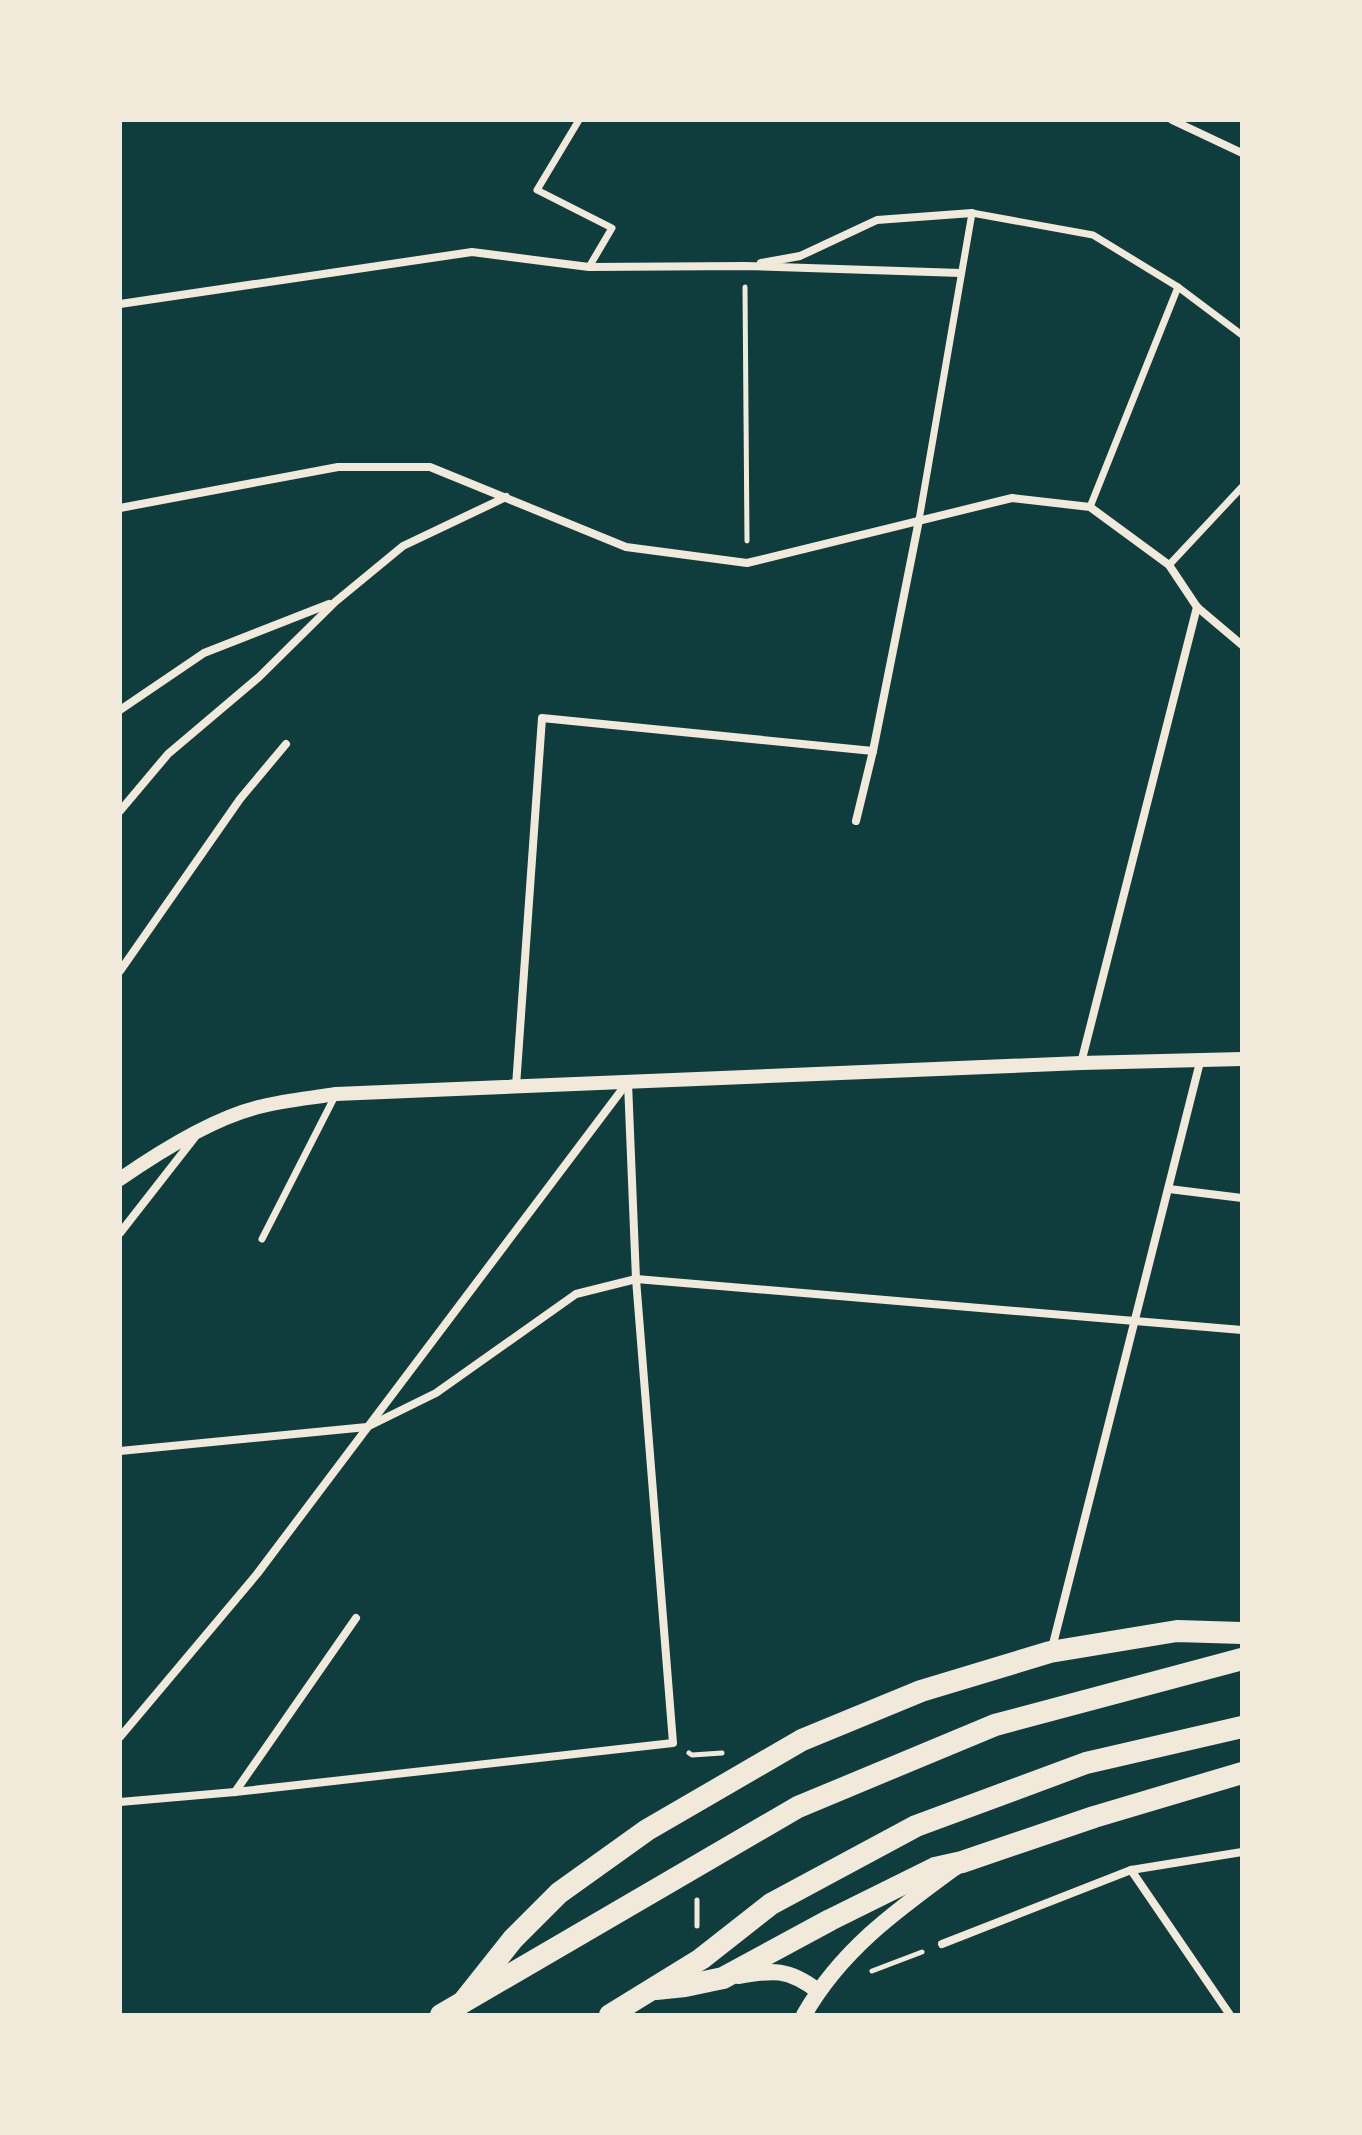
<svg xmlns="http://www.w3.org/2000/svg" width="1362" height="2135" font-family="'Alegreya Sans',sans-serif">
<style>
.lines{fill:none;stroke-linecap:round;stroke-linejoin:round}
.path{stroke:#f1e9da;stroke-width:5}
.pedestrian{stroke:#f1e9da;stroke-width:7}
.minor{stroke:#f1e9da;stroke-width:8}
.tertiary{stroke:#f1e9da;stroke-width:14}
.secondary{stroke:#f1e9da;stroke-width:16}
.trunk{stroke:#f1e9da;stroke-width:22}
</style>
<rect width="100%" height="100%" fill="#0f3d3e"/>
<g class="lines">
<g class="path">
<path d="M 745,287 L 747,541"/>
<path d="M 689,1753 L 692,1755 L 722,1753"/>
<path d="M 697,1900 L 697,1926"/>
<path d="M 872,1971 L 922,1952"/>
</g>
<g class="pedestrian">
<path d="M 579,120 L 537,190 L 612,228 L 589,267"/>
<path d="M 1090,507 L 1178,287"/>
<path d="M 919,520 L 972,213 L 1093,235 L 1178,287 L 1242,335"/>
<path d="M 1169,565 L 1242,487"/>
<path d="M 262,1239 L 335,1096"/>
</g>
<g class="minor">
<path d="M 1172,120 L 1242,153"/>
<path d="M 761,263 L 800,256 L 877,220 L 972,213"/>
<path d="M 120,304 L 472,252 L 589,267 L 745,266 L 961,273"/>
<path d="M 120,508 L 338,467 L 430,467 L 626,547 L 747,563 L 1012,498 L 1090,507 L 1169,565 L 1197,607 L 1242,645"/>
<path d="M 120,710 L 204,653 L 329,604"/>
<path d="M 120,811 L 168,754 L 259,677 L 335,602 L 403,546 L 506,497"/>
<path d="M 856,821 L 873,751 L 919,520"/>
<path d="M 120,971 L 240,799 L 286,744"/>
<path d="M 1081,1063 L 1197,607"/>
<path d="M 516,1086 L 542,718 L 873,751"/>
<path d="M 1169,1189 L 1242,1198"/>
<path d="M 120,1233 L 195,1137"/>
<path d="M 120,1451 L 367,1427 L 436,1393 L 576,1294 L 636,1279 L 1242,1330"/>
<path d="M 1052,1648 L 1200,1062"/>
<path d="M 120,1737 L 257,1574 L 627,1083"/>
<path d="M 235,1792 L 356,1618"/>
<path d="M 120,1802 L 235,1792 L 673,1743 L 636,1279 L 628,1083"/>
<path d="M 1131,1870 L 1230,2015"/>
<path d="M 942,1944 L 1131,1870 L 1242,1852"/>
</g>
<path class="tertiary" d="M 120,1179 C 159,1152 216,1116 263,1106 C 287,1100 312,1098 336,1094 L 1081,1063 L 1242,1059"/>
<g class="secondary">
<path d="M 738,1976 C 773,1970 788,1968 818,1991"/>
<path d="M 804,2015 C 841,1950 897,1910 956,1867"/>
</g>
<g class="trunk">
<path d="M 656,1989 L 685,1986 L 723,1978 L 830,1920 L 935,1868 L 962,1862 L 1094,1817 L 1242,1773"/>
<path d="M 463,2002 L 513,1939 L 559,1893 L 647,1830 L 802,1740 L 921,1691 L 1050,1652 L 1177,1631 L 1242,1633"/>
<path d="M 441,2015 L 798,1807 L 995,1725 L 1242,1659"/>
<path d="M 610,2015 L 701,1959 L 771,1904 L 916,1826 L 1086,1763 L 1242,1727"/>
</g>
</g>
<rect width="1362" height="2135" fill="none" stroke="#f1e9da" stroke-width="244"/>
</svg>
